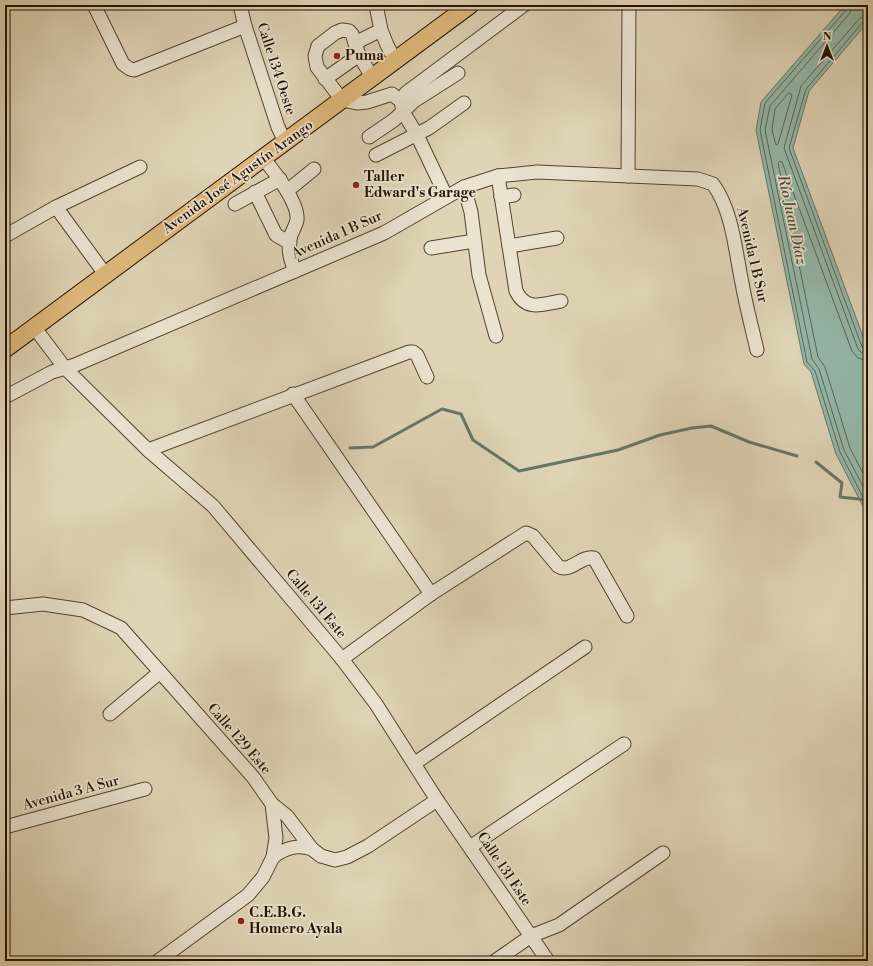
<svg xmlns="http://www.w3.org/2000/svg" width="873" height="966" font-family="'Libre Bodoni',serif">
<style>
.water{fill:#94b8a9;stroke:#677666}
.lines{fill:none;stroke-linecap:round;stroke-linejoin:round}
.shore{stroke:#5c6556;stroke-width:1}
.stream{stroke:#677666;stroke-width:3}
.minor-casing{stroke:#53422f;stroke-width:15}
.major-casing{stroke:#241202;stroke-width:19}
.minor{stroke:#eae3d0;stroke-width:13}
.major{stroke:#e0ba7b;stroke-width:17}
.poi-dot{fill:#8f2418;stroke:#eae3d0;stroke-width:1.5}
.labels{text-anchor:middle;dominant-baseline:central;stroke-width:3.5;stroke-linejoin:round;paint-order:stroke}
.poi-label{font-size:14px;font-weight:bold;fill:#241202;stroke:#eae3d0;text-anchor:start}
.street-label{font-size:14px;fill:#241202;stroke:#eae3d0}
.water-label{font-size:15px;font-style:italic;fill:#4b4c3c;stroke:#eae3d0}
</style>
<rect width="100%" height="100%" fill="#dfd4b6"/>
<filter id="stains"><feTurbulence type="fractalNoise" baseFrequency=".005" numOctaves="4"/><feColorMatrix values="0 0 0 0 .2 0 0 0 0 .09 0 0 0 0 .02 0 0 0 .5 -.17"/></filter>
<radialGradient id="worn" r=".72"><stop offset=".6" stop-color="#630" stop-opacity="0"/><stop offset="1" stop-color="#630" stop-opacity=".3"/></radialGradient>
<path class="water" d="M 845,5 L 868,5 L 868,22 L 809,91 L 793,148 L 868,350 L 868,516 L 836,454 L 811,372 L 804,364 L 756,130 L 761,102 Z"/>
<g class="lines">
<g class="shore">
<path d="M 848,5 L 847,9 L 765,103 L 760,130 L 807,362 L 815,371 L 840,452 L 868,507"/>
<path d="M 853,5 L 850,13 L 770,106 L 765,130 L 812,359 L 819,369 L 844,450 L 868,496"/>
<path d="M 868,15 L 860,18 L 801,86 L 784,148 L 858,349 L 862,353 L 868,355"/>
<path d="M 868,20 L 863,22 L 806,89 L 789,148 L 862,347 L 868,350"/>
<path d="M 789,93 L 792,95 L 778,144 L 776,145 L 772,130 L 775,109 Z"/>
<path d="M 868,361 L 858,358 L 852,351 L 782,162 L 780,161 L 778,163 L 818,357 L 825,367 L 850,448 L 868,483"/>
</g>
<g class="stream">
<path d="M 350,448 L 373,447 L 442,409 L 461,414 L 473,440 L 519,471 L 618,450 L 660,435 L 692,428 L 711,426 L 749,442 L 797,456"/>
<path d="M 816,462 L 842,483 L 840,497 L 868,500"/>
</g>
<g class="minor-casing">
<g id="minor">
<path d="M 94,5 L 123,64 L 130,69 L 134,70 L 245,26"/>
<path d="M 240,5 L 245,26 L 278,127 L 285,142"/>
<path d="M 376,5 L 381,30 L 387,45 L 395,60"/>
<path d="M 355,43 L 381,30"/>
<path d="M 372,77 L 359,55 L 352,34 L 349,31 L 342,30 L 335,33 L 318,46 L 315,56 L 317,67 L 342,100 L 357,103 L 367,102 L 392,94 L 401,101"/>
<path d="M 325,79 L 359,55"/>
<path d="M 369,137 L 394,120 L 414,101 L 458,73"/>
<path d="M 376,155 L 429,128 L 464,103"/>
<path d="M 263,158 C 274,171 299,203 297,220 C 296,225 293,230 291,235 C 287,248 290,259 295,271"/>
<path d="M 498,176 L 516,291 C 526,312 543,304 561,301"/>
<path d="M 628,176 L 629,5"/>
<path d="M 464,187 L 471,212 L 479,275 L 496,336"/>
<path d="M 287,191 L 314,169"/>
<path d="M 255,192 L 276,235 L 290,243"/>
<path d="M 446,196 L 417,135 L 403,112 L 401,101 L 406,93 L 524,5"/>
<path d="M 501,197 L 514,195"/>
<path d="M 235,204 L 280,179"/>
<path d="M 56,207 L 105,274"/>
<path d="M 5,236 L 56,207 L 140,167"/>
<path d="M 509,246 L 557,238"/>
<path d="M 431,248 L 474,241"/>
<path d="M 34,327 L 65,368 L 148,450 L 213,506 L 342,659 L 376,704 L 437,800 L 548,961"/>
<path d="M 293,394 L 431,594"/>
<path d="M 5,397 L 52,372 L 75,365 L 384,233 L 464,187 L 498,176 L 537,172 L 698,179 L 713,184 C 733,212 735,250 742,283 C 746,306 752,328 757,350"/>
<path d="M 148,450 L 409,352 L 413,352 L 417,355 L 427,377"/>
<path d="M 5,608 L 43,604 L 83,610 L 121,628 L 253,777 L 272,804 L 276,838 L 273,857 L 263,877 L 248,895 L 158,961"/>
<path d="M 342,659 L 431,594 L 526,533 L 533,536 L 558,566 C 570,574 581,555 594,558 L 627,616"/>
<path d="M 110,714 L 160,672"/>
<path d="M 415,763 L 585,647"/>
<path d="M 272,804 L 287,816 L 312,849 L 321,856 L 335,860 L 347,857 L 368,846 L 437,800"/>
<path d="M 5,827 L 145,789"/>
<path d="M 470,847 L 624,744"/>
<path d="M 273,857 C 285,848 297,844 312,849"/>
<path d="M 495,961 L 531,936 L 559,925 L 663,853"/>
</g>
</g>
<g class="major-casing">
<path id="major" d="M 5,349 L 470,5"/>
</g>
<use href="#minor" class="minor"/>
<use href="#major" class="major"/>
</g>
<g class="poi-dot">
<circle cx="337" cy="56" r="4"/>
<circle cx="356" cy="185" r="4"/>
<circle cx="241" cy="921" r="4"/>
</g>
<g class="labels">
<g class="poi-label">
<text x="345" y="56">Puma</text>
<text x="364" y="177">Taller<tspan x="364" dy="16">Edward's Garage</tspan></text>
<text x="249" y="913">C.E.B.G.<tspan x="249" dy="16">Homero Ayala</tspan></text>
</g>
<g class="street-label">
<text transform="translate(276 69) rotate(72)">Calle 134 Oeste</text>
<text transform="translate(238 177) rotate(-36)">Avenida José Agustín Arango</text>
<text transform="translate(337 235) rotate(-24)">Avenida 1 B Sur</text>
<text transform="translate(752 255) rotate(77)">Avenida 1 B Sur</text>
<text transform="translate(316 604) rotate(50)">Calle 131 Este</text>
<text transform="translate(239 739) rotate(49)">Calle 129 Este</text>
<text transform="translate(71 793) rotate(-15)">Avenida 3 A Sur</text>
<text transform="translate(504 869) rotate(56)">Calle 131 Este</text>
</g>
<g class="water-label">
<text transform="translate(792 220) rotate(78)">Río Juan Díaz</text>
</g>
</g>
<rect width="873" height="966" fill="none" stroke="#dfd4b6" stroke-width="20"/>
<rect x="6" y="6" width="861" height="954" fill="none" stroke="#241202" stroke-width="2"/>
<rect x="10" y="10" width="853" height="946" fill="none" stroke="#241202"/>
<g transform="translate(827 46)" stroke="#eae3d0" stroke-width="3" paint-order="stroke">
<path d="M0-3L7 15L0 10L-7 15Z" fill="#241202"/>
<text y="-6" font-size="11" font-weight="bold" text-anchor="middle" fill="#241202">N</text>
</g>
<rect width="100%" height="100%" filter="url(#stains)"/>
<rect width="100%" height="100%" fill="url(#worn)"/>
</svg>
